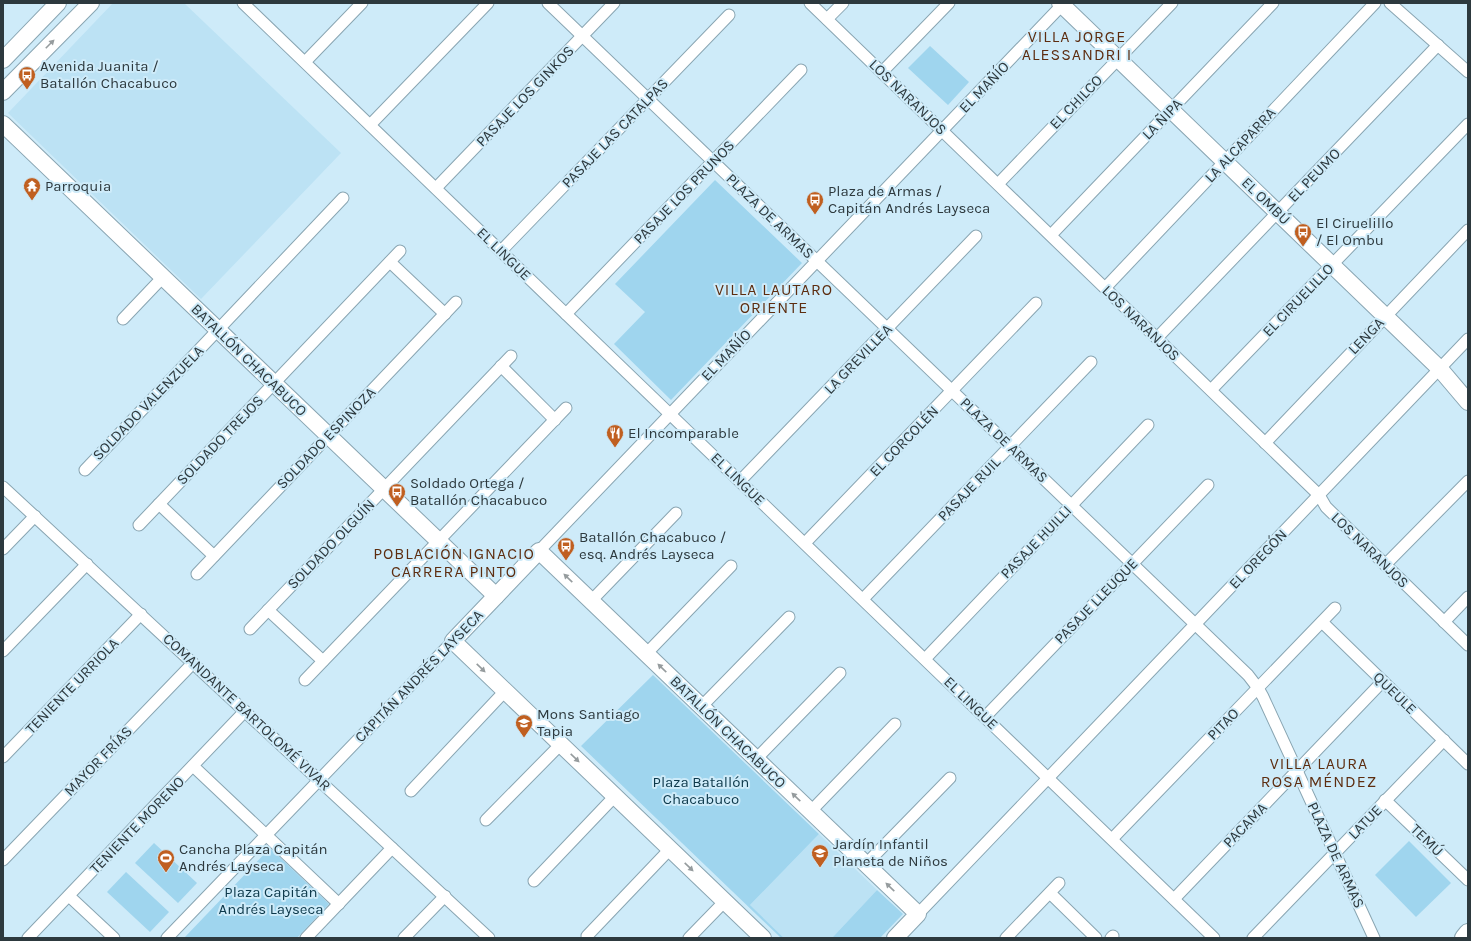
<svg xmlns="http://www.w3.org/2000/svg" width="1471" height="941" font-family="Karla,sans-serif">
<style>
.built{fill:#bce2f4}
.green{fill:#9fd5ee}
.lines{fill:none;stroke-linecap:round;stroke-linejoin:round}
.street-casing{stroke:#89a5b2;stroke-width:13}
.secondary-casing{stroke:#89a5b2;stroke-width:18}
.primary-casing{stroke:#89a5b2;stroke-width:20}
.street{stroke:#fff;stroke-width:11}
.secondary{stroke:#fff;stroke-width:16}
.primary{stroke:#fff;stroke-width:18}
.oneway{fill:#969c9e}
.labels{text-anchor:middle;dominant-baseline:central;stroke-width:4;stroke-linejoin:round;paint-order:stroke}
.poi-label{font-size:15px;fill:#2d393e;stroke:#ceebf9;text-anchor:start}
.street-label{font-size:15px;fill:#2d393e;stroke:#ceebf9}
.park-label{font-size:15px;fill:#0c384a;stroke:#ceebf9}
.neighbourhood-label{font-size:16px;letter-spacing:1px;fill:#5d2d10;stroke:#ceebf9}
</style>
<rect width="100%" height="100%" fill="#ceebf9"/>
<g class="built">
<path d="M 113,3 L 184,3 L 341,153 L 201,299 L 8,113 Z"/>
<path d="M 819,834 L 877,890 L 832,938 L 784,938 L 750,905 Z"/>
</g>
<g class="green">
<path d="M 930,46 L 969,82 L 948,105 L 908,68 Z"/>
<path d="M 715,180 L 802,263 L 671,400 L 614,344 L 645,312 L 615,284 Z"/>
<path d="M 653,675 L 819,834 L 750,905 L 784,938 L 781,938 L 581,746 Z"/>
<path d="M 1409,841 L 1451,883 L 1416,917 L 1375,875 Z"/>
<path d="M 154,843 L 197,883 L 178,903 L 135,863 Z"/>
<path d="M 270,848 L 329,904 L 297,938 L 184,938 Z"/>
<path d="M 126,872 L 169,912 L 150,932 L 107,892 Z"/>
<path d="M 877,890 L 903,914 L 880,938 L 832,938 Z"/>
</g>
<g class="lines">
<g class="street-casing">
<g id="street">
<path d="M 243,3 L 1214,938"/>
<path d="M 548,3 L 1195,624 L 1248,675 L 1258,688 L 1263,697 L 1374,938"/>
<path d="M 810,3 L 1319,495 L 1326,507 L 1468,645"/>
<path d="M 1390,3 L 1468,72"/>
<path d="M 827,19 L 843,3"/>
<path d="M 305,62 L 362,3"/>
<path d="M 882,72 L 949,3"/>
<path d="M 370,125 L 488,3"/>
<path d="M 998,184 L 1172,3"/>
<path d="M 436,188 L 614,3"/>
<path d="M 1051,235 L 1273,3"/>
<path d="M 501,251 L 729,15"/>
<path d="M 390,262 L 445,314"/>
<path d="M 1105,288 L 1375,3"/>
<path d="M 566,314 L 801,70"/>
<path d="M 123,319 L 163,277"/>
<path d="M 1157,338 L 1438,45"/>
<path d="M 501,366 L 555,420"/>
<path d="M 1211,390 L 1468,124"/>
<path d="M 1265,443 L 1468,230"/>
<path d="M 85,470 L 343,198"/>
<path d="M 740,481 L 976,236"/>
<path d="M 3,487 L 489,938"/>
<path d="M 159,504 L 214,556"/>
<path d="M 139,525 L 400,251"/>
<path d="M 805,543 L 1036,303"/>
<path d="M 3,549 L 35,516"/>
<path d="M 539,551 L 1064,3"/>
<path d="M 1385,565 L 1468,481"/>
<path d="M 197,574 L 456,302"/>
<path d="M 863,599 L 1091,362"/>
<path d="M 591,601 L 676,513"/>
<path d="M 268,610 L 323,661"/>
<path d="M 1322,622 L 1468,764"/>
<path d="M 1444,622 L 1468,597"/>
<path d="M 250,629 L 511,356"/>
<path d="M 3,651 L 87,564"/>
<path d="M 646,654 L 731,566"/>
<path d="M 925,659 L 1148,425"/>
<path d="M 305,680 L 566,408"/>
<path d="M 701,707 L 789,617"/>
<path d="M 985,717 L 1208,485"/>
<path d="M 3,757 L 141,614"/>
<path d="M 756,759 L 840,673"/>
<path d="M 193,766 L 339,904"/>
<path d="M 411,791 L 505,691"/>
<path d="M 1385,800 L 1468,880"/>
<path d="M 811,811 L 895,724"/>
<path d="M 486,820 L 561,744"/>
<path d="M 1112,839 L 1335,608"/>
<path d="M 3,860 L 193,663"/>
<path d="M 866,864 L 950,778"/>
<path d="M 534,881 L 615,796"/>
<path d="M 1050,893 L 1096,938"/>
<path d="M 69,896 L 114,938"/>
<path d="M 1174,899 L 1383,681"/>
<path d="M 918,914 L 1468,339"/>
<path d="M 587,936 L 670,849"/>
<path d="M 28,938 L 245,711"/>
<path d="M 167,938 L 453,641"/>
<path d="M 306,938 L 392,848"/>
<path d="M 404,938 L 445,896"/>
<path d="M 689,938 L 725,901"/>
<path d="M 1006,938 L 1059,883"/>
<path d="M 1111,938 L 1113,936"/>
<path d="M 1253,938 L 1444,740"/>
</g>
</g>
<g class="secondary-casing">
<g id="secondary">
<path d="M 1060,3 L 1440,369 L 1468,402"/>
<path d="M 3,60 L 58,3"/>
<path d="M 3,92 L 91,3"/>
<path d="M 3,124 L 496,596"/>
<path d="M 763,938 L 453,641 L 539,551 L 918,914 L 895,938"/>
</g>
</g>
<g class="primary-casing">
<path id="primary" d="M 1464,938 L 1468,933"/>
</g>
<use href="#street" class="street"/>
<use href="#secondary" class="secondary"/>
<use href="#primary" class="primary"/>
</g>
<defs><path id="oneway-solid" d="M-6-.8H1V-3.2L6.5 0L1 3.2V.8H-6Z"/></defs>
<g class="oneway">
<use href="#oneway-solid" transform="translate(50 44) rotate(-45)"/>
<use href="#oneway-solid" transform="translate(568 578) rotate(-136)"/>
<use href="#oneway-solid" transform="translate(481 668) rotate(44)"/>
<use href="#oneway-solid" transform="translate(662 668) rotate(-136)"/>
<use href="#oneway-solid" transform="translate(575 758) rotate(44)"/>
<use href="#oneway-solid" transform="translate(796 797) rotate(-136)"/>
<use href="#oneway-solid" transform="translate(689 867) rotate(44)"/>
<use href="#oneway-solid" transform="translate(890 887) rotate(-136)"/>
</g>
<defs>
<g id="bus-pin" transform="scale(0.9)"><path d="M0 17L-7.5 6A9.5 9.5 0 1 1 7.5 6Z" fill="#c05f20" stroke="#ceebf9"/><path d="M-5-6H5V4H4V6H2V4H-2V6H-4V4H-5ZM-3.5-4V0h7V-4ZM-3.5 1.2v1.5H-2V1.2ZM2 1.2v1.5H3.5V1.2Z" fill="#fff"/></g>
<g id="temple-pin" transform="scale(0.9)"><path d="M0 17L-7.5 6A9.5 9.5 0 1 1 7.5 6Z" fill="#c05f20" stroke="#ceebf9"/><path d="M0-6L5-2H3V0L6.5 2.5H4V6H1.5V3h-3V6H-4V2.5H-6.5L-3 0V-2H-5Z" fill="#fff"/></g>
<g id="restaurant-pin" transform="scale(0.9)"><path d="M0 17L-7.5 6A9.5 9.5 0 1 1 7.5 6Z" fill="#c05f20" stroke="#ceebf9"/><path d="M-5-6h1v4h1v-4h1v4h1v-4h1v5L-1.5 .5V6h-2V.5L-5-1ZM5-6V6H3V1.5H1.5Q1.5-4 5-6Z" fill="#fff"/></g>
<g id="school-pin" transform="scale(0.9)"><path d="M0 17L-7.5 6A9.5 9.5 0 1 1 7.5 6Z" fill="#c05f20" stroke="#ceebf9"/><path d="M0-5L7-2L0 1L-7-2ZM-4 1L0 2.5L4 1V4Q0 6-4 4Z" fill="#fff"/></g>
<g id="stadium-pin" transform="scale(0.9)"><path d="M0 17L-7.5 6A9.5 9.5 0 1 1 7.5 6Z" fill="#c05f20" stroke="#ceebf9"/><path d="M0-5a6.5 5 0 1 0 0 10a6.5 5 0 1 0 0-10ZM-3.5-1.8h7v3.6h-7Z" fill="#fff"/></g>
</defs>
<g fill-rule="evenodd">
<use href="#bus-pin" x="27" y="75"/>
<use href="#temple-pin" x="32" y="186"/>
<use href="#bus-pin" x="815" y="200"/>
<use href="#bus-pin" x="1303" y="232"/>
<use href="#restaurant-pin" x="615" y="433"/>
<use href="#bus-pin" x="397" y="492"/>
<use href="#bus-pin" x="566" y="546"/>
<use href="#school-pin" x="524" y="723"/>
<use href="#school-pin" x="820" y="853"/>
<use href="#stadium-pin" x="166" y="858"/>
</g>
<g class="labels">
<g class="poi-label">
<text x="40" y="66">Avenida Juanita /<tspan x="40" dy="17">Batallón Chacabuco</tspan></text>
<text x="45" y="186">Parroquia</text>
<text x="828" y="191">Plaza de Armas /<tspan x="828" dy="17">Capitán Andrés Layseca</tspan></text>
<text x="1316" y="223">El Ciruelillo<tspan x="1316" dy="17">/ El Ombu</tspan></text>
<text x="628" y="433">El Incomparable</text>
<text x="410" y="483">Soldado Ortega /<tspan x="410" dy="17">Batallón Chacabuco</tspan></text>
<text x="579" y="537">Batallón Chacabuco /<tspan x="579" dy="17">esq. Andrés Layseca</tspan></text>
<text x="537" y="714">Mons Santiago<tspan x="537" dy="17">Tapia</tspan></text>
<text x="833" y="844">Jardín Infantil<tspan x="833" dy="17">Planeta de Niños</tspan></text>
<text x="179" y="849">Cancha Plaza Capitán<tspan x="179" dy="17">Andrés Layseca</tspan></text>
</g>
<g class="street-label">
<text transform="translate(984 87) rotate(-46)">EL MAÑÍO</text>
<text transform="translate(525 96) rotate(-46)">PASAJE LOS GINKOS</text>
<text transform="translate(908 97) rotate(44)">LOS NARANJOS</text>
<text transform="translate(1076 102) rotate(-46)">EL CHILCO</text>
<text transform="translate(1162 119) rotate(-46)">LA ÑIPA</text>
<text transform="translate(615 133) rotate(-46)">PASAJE LAS CATALPAS</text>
<text transform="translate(1240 145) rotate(-47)">LA ALCAPARRA</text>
<text transform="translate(1314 175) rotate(-46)">EL PEUMO</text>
<text transform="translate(684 192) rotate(-46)">PASAJE LOS PRUNOS</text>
<text transform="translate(1266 201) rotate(44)">EL OMBÚ</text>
<text transform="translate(770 216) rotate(44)">PLAZA DE ARMAS</text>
<text transform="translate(504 254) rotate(44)">EL LINGUE</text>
<text transform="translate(1298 300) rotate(-46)">EL CIRUELILLO</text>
<text transform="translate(1141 323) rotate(44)">LOS NARANJOS</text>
<text transform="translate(1366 336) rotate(-46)">LENGA</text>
<text transform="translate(726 355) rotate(-46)">EL MAÑÍO</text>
<text transform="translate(858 359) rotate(-46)">LA GREVILLEA</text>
<text transform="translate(249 360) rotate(44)">BATALLÓN CHACABUCO</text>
<text transform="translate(148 403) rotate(-46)">SOLDADO VALENZUELA</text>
<text transform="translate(326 438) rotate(-46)">SOLDADO ESPINOZA</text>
<text transform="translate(220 440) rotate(-46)">SOLDADO TREJOS</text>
<text transform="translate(1004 440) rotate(44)">PLAZA DE ARMAS</text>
<text transform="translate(904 441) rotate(-46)">EL CORCOLÉN</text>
<text transform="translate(738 479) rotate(44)">EL LINGUE</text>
<text transform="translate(969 489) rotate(-46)">PASAJE RUIL</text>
<text transform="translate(1036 542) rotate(-46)">PASAJE HUILLI</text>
<text transform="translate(331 544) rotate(-46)">SOLDADO OLGUÍN</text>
<text transform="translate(1370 550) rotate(44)">LOS NARANJOS</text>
<text transform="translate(1258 559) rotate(-46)">EL OREGÓN</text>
<text transform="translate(1096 601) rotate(-46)">PASAJE LLEUQUE</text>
<text transform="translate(419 676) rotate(-46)">CAPITÁN ANDRÉS LAYSECA</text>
<text transform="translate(72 686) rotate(-46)">TENIENTE URRIOLA</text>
<text transform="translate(1395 693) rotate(44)">QUEULE</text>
<text transform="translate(971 703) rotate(44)">EL LINGUE</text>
<text transform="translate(247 712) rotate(43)">COMANDANTE BARTOLOMÉ VIVAR</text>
<text transform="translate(1223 724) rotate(-46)">PITAO</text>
<text transform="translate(728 732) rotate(44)">BATALLÓN CHACABUCO</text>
<text transform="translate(98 761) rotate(-46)">MAYOR FRÍAS</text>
<text transform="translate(1365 822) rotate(-46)">LATUE</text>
<text transform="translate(137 825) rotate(-46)">TENIENTE MORENO</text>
<text transform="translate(1245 825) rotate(-46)">PACAMA</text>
<text transform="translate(1427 840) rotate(44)">TEMÚ</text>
<text transform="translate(1336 855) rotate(65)">PLAZA DE ARMAS</text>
</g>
<g class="park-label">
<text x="701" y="782">Plaza Batallón<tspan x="701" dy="17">Chacabuco</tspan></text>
<text x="271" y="892">Plaza Capitán<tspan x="271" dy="17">Andrés Layseca</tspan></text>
</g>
<g class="neighbourhood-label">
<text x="1077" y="36">VILLA JORGE<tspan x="1077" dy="18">ALESSANDRI I</tspan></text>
<text x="774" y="289">VILLA LAUTARO<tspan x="774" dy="18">ORIENTE</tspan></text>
<text x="454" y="553">POBLACIÓN IGNACIO<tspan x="454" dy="18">CARRERA PINTO</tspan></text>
<text x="1319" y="763">VILLA LAURA<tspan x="1319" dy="18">ROSA MÉNDEZ</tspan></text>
</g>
</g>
<rect width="1471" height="941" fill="none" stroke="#2d393e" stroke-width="8"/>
</svg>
